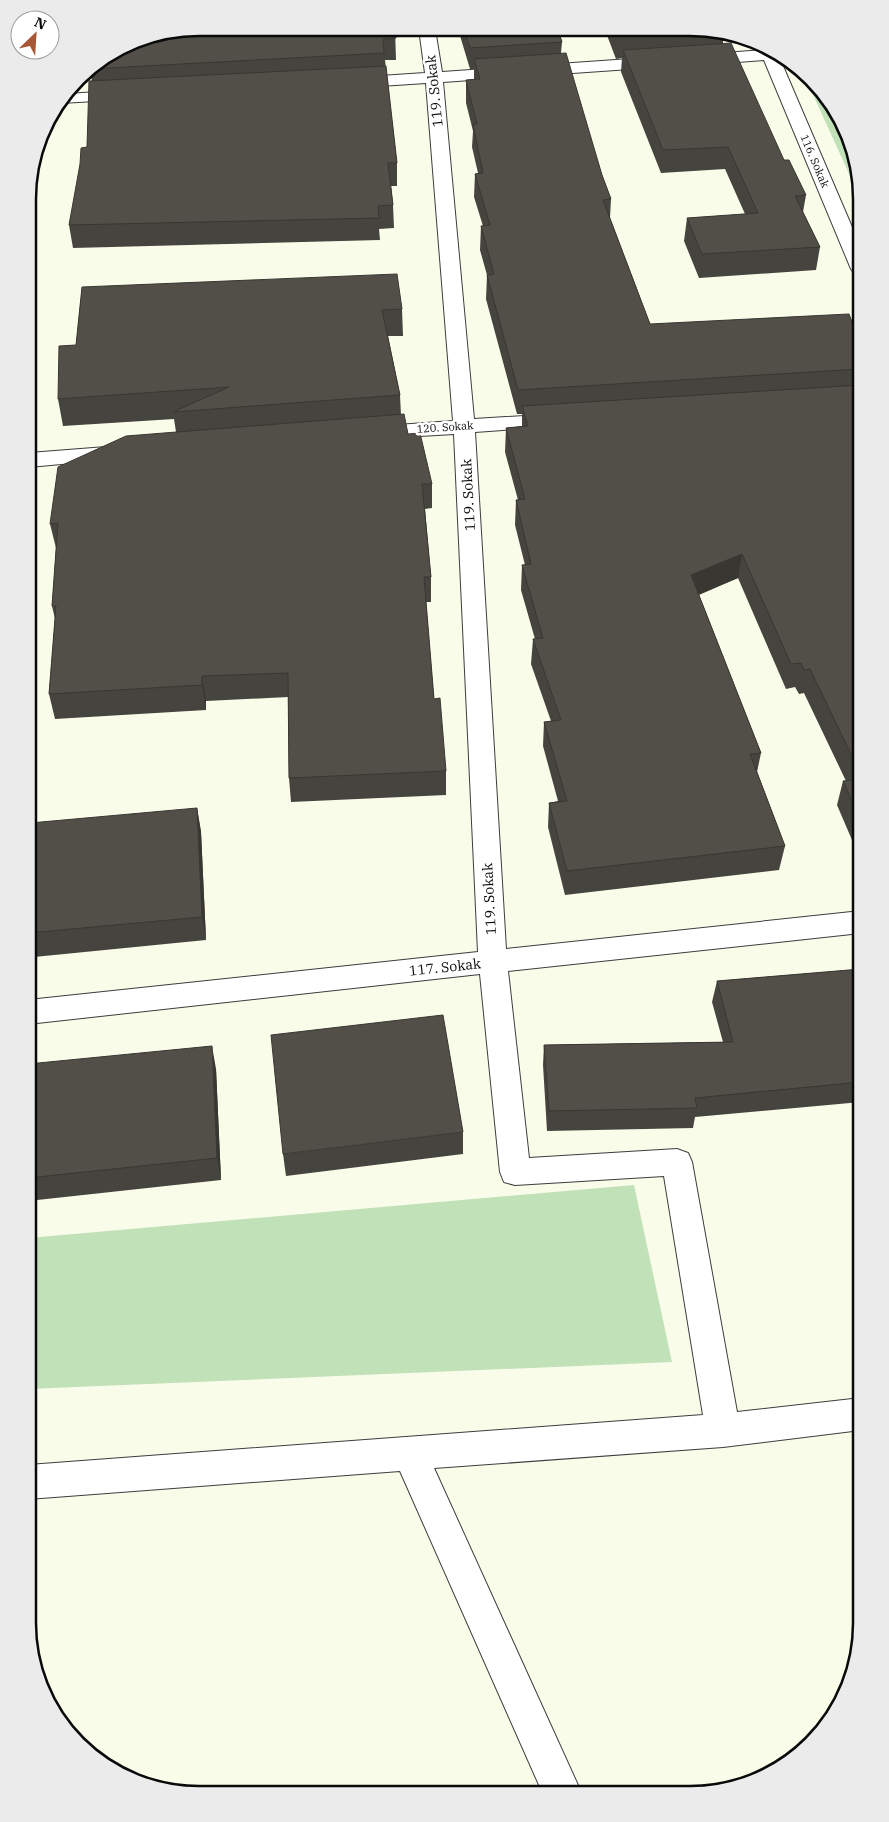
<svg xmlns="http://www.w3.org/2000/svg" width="889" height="1822" font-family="'IBM Plex Serif',serif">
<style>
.green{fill:#c1e1b9}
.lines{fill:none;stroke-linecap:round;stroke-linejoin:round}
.minor-casing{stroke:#3d3d3d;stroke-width:2}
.minor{fill:#fff;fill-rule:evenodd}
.wall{fill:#46443e}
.shaded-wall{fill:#393732}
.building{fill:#514f48;stroke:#393732}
.labels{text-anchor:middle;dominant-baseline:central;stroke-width:5;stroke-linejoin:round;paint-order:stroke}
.far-street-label{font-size:11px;fill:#0a0a0a;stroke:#fff}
.street-label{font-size:14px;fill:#0a0a0a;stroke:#fff}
.rim{fill:none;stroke:#0a0a0a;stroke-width:2.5}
</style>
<rect width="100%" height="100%" fill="#fafcea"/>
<g class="green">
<path d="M 806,75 L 852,145 L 861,200 L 805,77 Z"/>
<path d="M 634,1185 L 672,1362 L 28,1389 L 28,1238 Z"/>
</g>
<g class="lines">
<g class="minor-casing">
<g id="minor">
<path d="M 419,29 L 435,29 L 442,72 L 659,57 L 665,59 L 667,62 L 665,65 L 659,67 L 443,82 L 474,419 L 558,414 L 565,416 L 569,420 L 565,424 L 558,426 L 475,432 L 506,949 L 861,911 L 861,933 L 508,971 L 529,1158 L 677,1149 L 688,1153 L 692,1162 L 737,1412 L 861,1398 L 861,1430 L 723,1447 L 434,1468 L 582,1794 L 543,1794 L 400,1471 L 28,1499 L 28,1465 L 703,1415 L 664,1176 L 515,1185 L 504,1182 L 500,1172 L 480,974 L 28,1024 L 28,1000 L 478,952 L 454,434 L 369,439 L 361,438 L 358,433 L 361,428 L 369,427 L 453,421 L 426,83 L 350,88 L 344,87 L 342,83 L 344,79 L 350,78 L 425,73 Z"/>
<path d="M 763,50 L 780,59 L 861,248 L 861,275 L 854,273 L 851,269 L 764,60 L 699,65 L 693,63 L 691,60 L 693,57 L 699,55 Z"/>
<path d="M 125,90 L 131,91 L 133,95 L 131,99 L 61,103 L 68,94 Z"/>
<path d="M 119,446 L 127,448 L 130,453 L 127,458 L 29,467 L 29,453 Z"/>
</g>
</g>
<use href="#minor" class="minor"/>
</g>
<g class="wall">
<path d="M 395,29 L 396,60 L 385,60 L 397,163 L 397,186 L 391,186 L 393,205 L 394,228 L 379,229 L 380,240 L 73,248 L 69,225 L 87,147 L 92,81 L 91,76 L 81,76 L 86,70 L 134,40 Z"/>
<path d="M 458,29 L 558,30 L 562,42 L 561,53 L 602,175 L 611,199 L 610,218 L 650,324 L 861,345 L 861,381 L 857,381 L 856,385 L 861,385 L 861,861 L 837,805 L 843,781 L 846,781 L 804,693 L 799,694 L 795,687 L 786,689 L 738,578 L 699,595 L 761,753 L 757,772 L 785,846 L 779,870 L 565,895 L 548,827 L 549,803 L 558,801 L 543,746 L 544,722 L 551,721 L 531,664 L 533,639 L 535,639 L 521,590 L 522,565 L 525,565 L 515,525 L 516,500 L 518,500 L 505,452 L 506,428 L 522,426 L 522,414 L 517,414 L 486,299 L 487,275 L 480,250 L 481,226 L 483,226 L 474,197 L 475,174 L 478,173 L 472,147 L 473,131 L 466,103 L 466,80 L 474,79 L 474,69 L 470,69 Z"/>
<path d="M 605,30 L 723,31 L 737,38 L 731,38 L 731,41 L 723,41 L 723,43 L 784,160 L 806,195 L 803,212 L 820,247 L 816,270 L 699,278 L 684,241 L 687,218 L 745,214 L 725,169 L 661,173 L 621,72 L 622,58 L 616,59 Z"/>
<path d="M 82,287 L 402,309 L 403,336 L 388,336 L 400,395 L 401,415 L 408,434 L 432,484 L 432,508 L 425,509 L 431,577 L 431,602 L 426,602 L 434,699 L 446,771 L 446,795 L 291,802 L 289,778 L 288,697 L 206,701 L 206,710 L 55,719 L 49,694 L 55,619 L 52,606 L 56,548 L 50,524 L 176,432 L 174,419 L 63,426 L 58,399 L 76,345 Z"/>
<path d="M 197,808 L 201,832 L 206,940 L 34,957 L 28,938 L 28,883 Z"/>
<path d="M 861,969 L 861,1102 L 695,1117 L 693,1128 L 547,1131 L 543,1065 L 544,1045 L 723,1042 L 712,1002 L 717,981 Z"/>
<path d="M 28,1064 L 216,1069 L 221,1180 L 28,1201 Z"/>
<path d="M 463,1132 L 463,1154 L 286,1176 L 283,1154 Z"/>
</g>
<g class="shaded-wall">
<path d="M 742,554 L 738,578 L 687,599 L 691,575 Z"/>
<path d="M 202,676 L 206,701 L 206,710 L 202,685 Z"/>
<path d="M 197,808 L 201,832 L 206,940 L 202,917 Z"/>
<path d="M 212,1046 L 216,1069 L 221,1180 L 217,1158 Z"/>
</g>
<g class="building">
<path d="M 200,28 L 395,29 L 396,38 L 383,39 L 384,53 L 90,69 L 90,68 L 134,40 Z"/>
<path d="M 464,29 L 558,30 L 562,42 L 470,48 Z"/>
<path d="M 616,30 L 694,31 L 618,36 Z"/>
<path d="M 731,43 L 784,160 L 789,160 L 806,195 L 795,196 L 820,247 L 702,254 L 687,218 L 758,213 L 728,147 L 663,150 L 623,50 Z"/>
<path d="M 566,53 L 602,175 L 611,199 L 603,200 L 650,324 L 849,314 L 861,345 L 861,356 L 853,357 L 859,369 L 518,390 L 487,275 L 494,274 L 481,226 L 490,225 L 475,174 L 483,173 L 473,124 L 477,124 L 466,80 L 480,79 L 474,59 Z"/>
<path d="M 386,66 L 397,163 L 388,163 L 393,205 L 378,206 L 379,218 L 69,225 L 80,164 L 81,148 L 87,147 L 89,81 Z"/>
<path d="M 397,274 L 402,309 L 382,310 L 400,395 L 173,412 L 229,387 L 58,399 L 59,346 L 76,345 L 82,287 Z"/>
<path d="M 861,385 L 861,775 L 810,669 L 804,670 L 801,663 L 791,664 L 742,554 L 691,575 L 761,753 L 750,754 L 785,846 L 567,871 L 549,803 L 567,801 L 544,722 L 561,720 L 533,639 L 543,638 L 522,565 L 531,564 L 516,500 L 525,499 L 506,428 L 528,426 L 522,406 Z"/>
<path d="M 404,414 L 408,434 L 420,433 L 432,484 L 422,484 L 431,577 L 424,577 L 434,699 L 440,698 L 446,771 L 289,778 L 288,673 L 202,676 L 202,685 L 49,694 L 56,606 L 52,606 L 58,523 L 50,524 L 58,467 L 126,436 Z"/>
<path d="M 861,779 L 861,821 L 843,781 Z"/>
<path d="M 197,808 L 202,917 L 28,933 L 28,883 L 30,823 Z"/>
<path d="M 861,969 L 861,1082 L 695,1098 L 697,1108 L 549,1111 L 544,1045 L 733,1042 L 717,981 Z"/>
<path d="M 443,1015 L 463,1132 L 283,1154 L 271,1035 Z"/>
<path d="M 212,1046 L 217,1158 L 28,1178 L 28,1064 Z"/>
</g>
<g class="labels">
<g class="far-street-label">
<text transform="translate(815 161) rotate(67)">116. Sokak</text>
<text transform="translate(445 427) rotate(-4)">120. Sokak</text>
</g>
<g class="street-label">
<text transform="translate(434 91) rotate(-96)">119. Sokak</text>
<text transform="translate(468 495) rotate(-93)">119. Sokak</text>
<text transform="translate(489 899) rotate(-93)">119. Sokak</text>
<text transform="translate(445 967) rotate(-6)">117. Sokak</text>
</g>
</g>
<path d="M0 0H889V1822H0ZM199 36H690A163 163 0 0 1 853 199V1623A163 163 0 0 1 690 1786H199A163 163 0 0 1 36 1623V199A163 163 0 0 1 199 36Z" fill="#ebebeb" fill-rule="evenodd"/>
<path class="rim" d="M199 36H690A163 163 0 0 1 853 199V1623A163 163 0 0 1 690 1786H199A163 163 0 0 1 36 1623V199A163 163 0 0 1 199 36Z"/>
<g transform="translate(35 35) rotate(25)"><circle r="24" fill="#ffffff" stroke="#9d9d9d"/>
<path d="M0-4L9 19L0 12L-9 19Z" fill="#a75636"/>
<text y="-8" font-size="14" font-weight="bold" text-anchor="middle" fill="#0a0a0a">N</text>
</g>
</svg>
